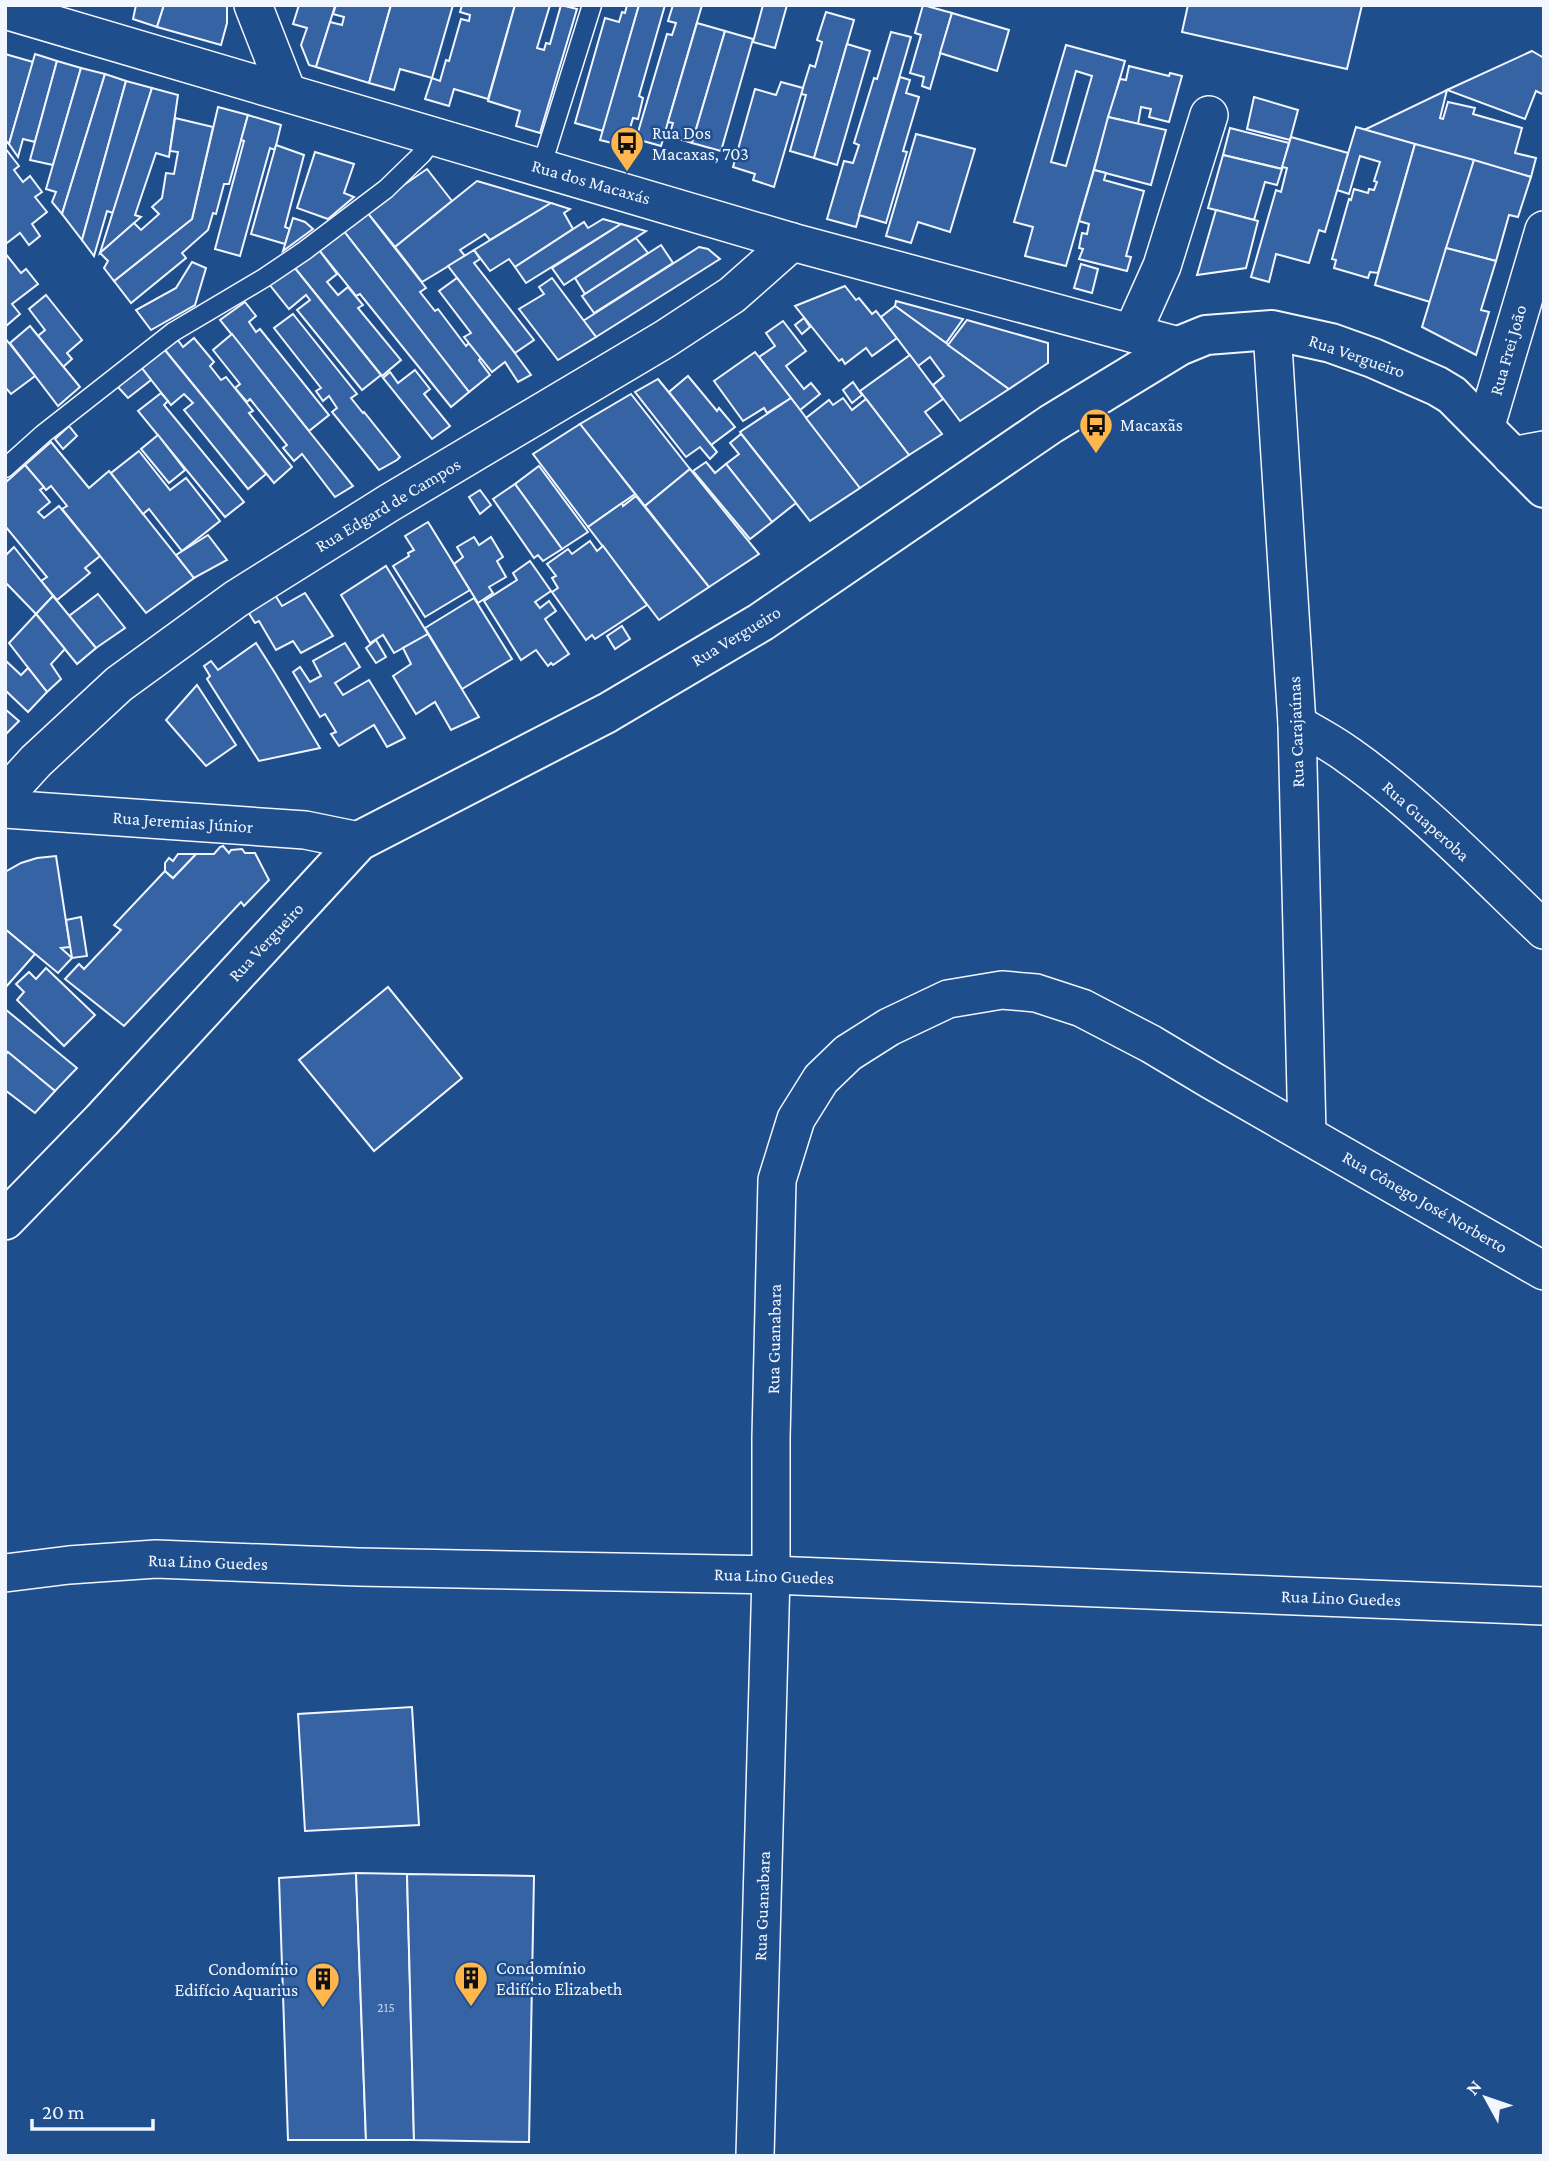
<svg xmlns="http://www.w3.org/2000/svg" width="1549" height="2161" font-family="'Crimson Pro',serif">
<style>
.building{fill:#3563a3;stroke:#f2f6ff;stroke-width:2;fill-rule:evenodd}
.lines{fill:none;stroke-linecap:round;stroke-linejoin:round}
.lane-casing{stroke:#f2f6ff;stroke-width:21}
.street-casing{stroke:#f2f6ff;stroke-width:40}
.secondary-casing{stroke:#f2f6ff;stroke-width:42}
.lane{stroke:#1f4e8c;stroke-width:18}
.street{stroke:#1f4e8c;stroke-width:37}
.secondary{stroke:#1f4e8c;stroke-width:38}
.labels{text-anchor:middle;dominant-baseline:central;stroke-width:5;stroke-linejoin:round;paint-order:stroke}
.number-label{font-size:14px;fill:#c3d1e8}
.poi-label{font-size:18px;fill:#f2f6ff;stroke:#1f4e8c;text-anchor:start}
.street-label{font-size:18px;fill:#f2f6ff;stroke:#1f4e8c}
</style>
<rect width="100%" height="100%" fill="#1f4e8c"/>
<g class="building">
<path d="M 136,5 L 164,5 L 157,27 L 133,19 Z"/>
<path d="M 164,5 L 227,5 L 227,23 L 221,45 L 157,27 Z"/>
<path d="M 299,5 L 335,6 L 316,67 L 309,65 L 301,45 L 307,28 L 293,24 Z"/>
<path d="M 391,5 L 369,83 L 316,67 L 330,22 L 342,25 L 344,17 L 333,14 L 336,5 Z"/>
<path d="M 391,5 L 453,5 L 432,78 L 400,69 L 394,90 L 369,83 Z"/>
<path d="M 462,5 L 515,5 L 488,99 L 454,89 L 449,106 L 425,99 L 432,78 L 440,81 L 446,60 L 449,61 L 461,19 L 469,21 L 470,15 L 460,12 Z"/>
<path d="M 515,5 L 550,5 L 537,48 L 544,50 L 546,43 L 550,44 L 561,5 L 577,9 L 540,133 L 516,126 L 520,111 L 488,101 Z"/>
<path d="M 627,5 L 639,5 L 603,131 L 575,123 L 605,18 L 619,22 L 622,12 L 625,13 Z"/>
<path d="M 639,5 L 665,5 L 639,96 L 643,98 L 638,119 L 633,118 L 626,142 L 613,138 L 612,143 L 600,140 Z"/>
<path d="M 673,5 L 702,5 L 661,146 L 636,139 L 667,34 L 672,35 L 676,23 L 668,21 Z"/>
<path d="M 763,5 L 787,5 L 775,48 L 753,42 Z"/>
<path d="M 923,5 L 952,13 L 930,89 L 922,86 L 924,77 L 910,73 L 921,35 L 915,33 Z"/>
<path d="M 1188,5 L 1362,5 L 1347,69 L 1182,32 Z"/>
<path d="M 826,12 L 854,20 L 814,158 L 790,151 L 806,95 L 801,94 L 810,65 L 815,67 L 822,42 L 817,40 Z"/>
<path d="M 952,13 L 1009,30 L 997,71 L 940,53 Z"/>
<path d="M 697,23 L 725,31 L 692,143 L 669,136 L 673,123 L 668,122 Z"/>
<path d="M 725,31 L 753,39 L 721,151 L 692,143 Z"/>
<path d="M 891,32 L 911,37 L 856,227 L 827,219 L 844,161 L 853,163 L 859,145 L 854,143 L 874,78 L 877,79 Z"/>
<path d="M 847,44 L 870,51 L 837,165 L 814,158 Z"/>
<path d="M 1066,45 L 1125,61 L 1066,266 L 1025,256 L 1033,227 L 1014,222 ZM 1076,71 L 1092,76 L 1066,166 L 1051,162 Z"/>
<path d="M 1532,51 L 1544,58 L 1544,95 L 1536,91 L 1525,119 L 1447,90 Z"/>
<path d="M 5,54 L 33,62 L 9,144 L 5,140 Z"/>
<path d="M 35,54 L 57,61 L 35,142 L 23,139 L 18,157 L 9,144 Z"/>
<path d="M 57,61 L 81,68 L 53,165 L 30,160 Z"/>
<path d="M 1129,66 L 1169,76 L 1170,73 L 1182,76 L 1169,122 L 1149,117 L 1151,109 L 1141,107 L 1138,124 L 1108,117 L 1120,79 L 1126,80 Z"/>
<path d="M 81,68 L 105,74 L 62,214 L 52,202 L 56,192 L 46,189 Z"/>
<path d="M 105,74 L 126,81 L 82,240 L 62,214 Z"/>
<path d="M 900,77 L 910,80 L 906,93 L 919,97 L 903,151 L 907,152 L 886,223 L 859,215 Z"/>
<path d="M 126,81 L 152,88 L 113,213 L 107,211 L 94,256 L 82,240 Z"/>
<path d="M 781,82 L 803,88 L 774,187 L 753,180 L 755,174 L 733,167 L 755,89 L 776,95 Z"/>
<path d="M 152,88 L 178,95 L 169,157 L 156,153 L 135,215 L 141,217 L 100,253 Z"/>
<path d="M 1447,90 L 1440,118 L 1443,119 L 1448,102 L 1475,108 L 1473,114 L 1522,128 L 1515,153 L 1536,158 L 1531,177 L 1364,130 Z"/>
<path d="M 1254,97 L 1298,110 L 1290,140 L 1247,129 Z"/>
<path d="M 218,107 L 248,115 L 229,184 L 224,184 L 216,214 L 213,213 L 208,230 L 182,253 L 186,258 L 131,303 L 114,281 L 192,219 Z"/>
<path d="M 248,115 L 281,125 L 275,150 L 270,148 L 240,256 L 215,249 L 244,141 L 241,140 Z"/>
<path d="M 1108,117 L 1166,130 L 1151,185 L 1094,170 Z"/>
<path d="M 175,118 L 213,127 L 192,219 L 114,281 L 104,268 L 108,261 L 100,253 L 134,223 L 141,230 L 159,214 L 152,207 L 162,198 L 166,173 L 174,174 L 178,152 L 170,151 Z"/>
<path d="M 1356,127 L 1415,144 L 1378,273 L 1370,272 L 1368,278 L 1334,268 L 1336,260 L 1332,259 L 1349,199 L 1351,200 L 1354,189 L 1368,193 L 1369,189 L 1374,190 L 1377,182 L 1374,181 L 1380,162 L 1360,156 L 1349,194 L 1337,190 Z"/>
<path d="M 1230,128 L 1289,143 L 1282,169 L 1223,155 Z"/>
<path d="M 916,134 L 975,149 L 950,232 L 918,222 L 911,243 L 886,236 Z"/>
<path d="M 1291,137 L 1348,153 L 1325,232 L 1319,230 L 1309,263 L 1276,254 L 1269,282 L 1251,277 L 1276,190 L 1281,192 L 1287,168 L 1282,167 Z"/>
<path d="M 1415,144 L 1474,160 L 1430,302 L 1375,285 Z"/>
<path d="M 276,145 L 304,155 L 285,227 L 290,229 L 285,244 L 251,234 Z"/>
<path d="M 5,148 L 19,166 L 14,170 L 23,182 L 30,176 L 42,192 L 35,197 L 47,212 L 32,224 L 40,236 L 29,245 L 20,233 L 7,243 L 5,241 Z"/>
<path d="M 315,152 L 354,164 L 344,193 L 354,197 L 328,219 L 297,208 Z"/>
<path d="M 1223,155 L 1282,169 L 1277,185 L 1265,182 L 1254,220 L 1208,208 Z"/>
<path d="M 1474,160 L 1531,177 L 1518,217 L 1509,215 L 1496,261 L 1446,248 Z"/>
<path d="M 427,169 L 452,201 L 395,247 L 366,211 Z"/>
<path d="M 1094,170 L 1106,173 L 1104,180 L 1144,191 L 1126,256 L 1131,257 L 1127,271 L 1079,259 L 1083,249 L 1079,248 L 1082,233 L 1087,234 L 1089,224 L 1079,221 Z"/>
<path d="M 477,181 L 551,203 L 490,240 L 485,234 L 460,250 L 465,256 L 422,282 L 395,247 Z"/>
<path d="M 551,203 L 570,209 L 564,213 L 573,229 L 515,267 L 509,259 L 490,271 L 474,250 Z"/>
<path d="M 1216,210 L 1258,221 L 1246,268 L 1197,275 Z"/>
<path d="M 366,211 L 426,288 L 420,292 L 435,311 L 438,309 L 466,346 L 469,343 L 481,358 L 479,360 L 490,375 L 469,392 L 343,230 Z"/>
<path d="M 293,218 L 305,222 L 313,229 L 283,251 Z"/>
<path d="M 603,219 L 621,224 L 526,283 L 515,267 L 584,222 L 588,228 Z"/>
<path d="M 621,224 L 646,231 L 564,285 L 552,268 Z"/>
<path d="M 343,230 L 469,392 L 451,407 L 360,294 L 356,296 L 319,250 Z"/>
<path d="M 636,238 L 648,253 L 585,294 L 575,278 Z"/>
<path d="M 661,245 L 673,263 L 594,313 L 582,296 Z"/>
<path d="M 699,247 L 708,249 L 720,259 L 596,337 L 583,321 Z"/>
<path d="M 1446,248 L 1496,261 L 1481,310 L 1489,312 L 1476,355 L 1422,327 Z"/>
<path d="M 319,250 L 337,274 L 327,282 L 338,295 L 348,287 L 363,305 L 358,308 L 401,360 L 382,376 L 294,267 Z"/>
<path d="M 474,250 L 480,259 L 474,263 L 534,340 L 515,353 L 448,266 Z"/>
<path d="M 5,253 L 21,273 L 26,269 L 38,284 L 12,304 L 20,314 L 6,326 Z"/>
<path d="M 192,262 L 206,268 L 195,305 L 151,330 L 136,310 L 176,288 Z"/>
<path d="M 1081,264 L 1098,269 L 1092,293 L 1074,288 Z"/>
<path d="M 294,267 L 381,375 L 362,390 L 297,310 L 310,300 L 306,295 L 289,309 L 269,284 Z"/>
<path d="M 457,278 L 514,352 L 531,375 L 518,382 L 505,362 L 492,372 L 464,337 L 471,333 L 439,291 Z"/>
<path d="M 552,278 L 596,337 L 558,360 L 519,309 L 544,294 L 539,287 Z"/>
<path d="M 845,286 L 856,300 L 859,298 L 872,314 L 876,311 L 897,338 L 872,356 L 866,348 L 845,364 L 842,359 L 839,361 L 795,306 Z"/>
<path d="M 46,295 L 82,340 L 67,353 L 72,359 L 63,367 L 38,336 L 45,330 L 29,309 Z"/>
<path d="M 896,301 L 963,319 L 946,343 L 895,306 Z"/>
<path d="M 245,302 L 256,316 L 249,322 L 256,332 L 260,329 L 329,415 L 309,431 L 220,320 Z"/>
<path d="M 895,306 L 946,343 L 1009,389 L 960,421 L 933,385 L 944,376 L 930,357 L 918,366 L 881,317 Z"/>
<path d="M 293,314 L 357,394 L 351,398 L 363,413 L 364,412 L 400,457 L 397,460 L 379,470 L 332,412 L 337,408 L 329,396 L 323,401 L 316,391 L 321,388 L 274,328 Z"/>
<path d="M 804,318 L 810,327 L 802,334 L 795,325 Z"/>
<path d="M 967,320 L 1048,343 L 1048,363 L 1009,389 L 948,345 Z"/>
<path d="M 783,321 L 806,351 L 786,366 L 804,389 L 811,383 L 820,394 L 800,410 L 759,357 L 775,346 L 766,333 Z"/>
<path d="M 30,326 L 80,387 L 58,406 L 10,343 Z"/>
<path d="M 232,334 L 304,425 L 353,486 L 335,497 L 302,454 L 294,461 L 283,448 L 287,445 L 250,399 L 247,402 L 235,388 L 240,384 L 213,350 Z"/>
<path d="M 5,338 L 35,376 L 11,394 L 5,387 Z"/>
<path d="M 194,338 L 214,362 L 210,366 L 221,380 L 226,377 L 253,411 L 249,413 L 292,467 L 274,483 L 164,349 L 177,339 L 183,347 Z"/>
<path d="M 164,349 L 266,474 L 248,489 L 184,410 L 193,403 L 184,394 L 171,405 L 141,367 Z"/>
<path d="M 755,352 L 791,398 L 767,413 L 764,408 L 743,421 L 714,381 Z"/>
<path d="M 910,355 L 943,399 L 925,412 L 942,434 L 909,455 L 860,391 Z"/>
<path d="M 141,367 L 151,380 L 128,398 L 117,386 Z"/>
<path d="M 415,370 L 430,389 L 424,394 L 450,426 L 432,439 L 383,378 L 390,372 L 398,383 Z"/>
<path d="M 688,376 L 717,411 L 719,408 L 735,427 L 711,445 L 669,392 Z"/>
<path d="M 658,379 L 717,452 L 710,459 L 700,447 L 686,457 L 635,392 Z"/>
<path d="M 853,382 L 862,395 L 852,403 L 843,390 Z"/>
<path d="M 161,393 L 168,401 L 164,405 L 244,502 L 225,517 L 138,411 Z"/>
<path d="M 631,394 L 690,469 L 645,506 L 580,424 Z"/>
<path d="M 791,398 L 860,488 L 810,521 L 740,432 Z"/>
<path d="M 843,398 L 852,410 L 866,399 L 909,455 L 860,488 L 806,418 L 829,400 L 833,405 Z"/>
<path d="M 580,424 L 635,494 L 588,527 L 533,454 Z"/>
<path d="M 69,426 L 77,436 L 63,449 L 55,439 Z"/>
<path d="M 741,434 L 796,503 L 772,522 L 726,464 L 739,454 L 730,443 Z"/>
<path d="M 158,435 L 185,470 L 169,483 L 141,449 Z"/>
<path d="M 51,442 L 89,488 L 109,471 L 194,578 L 146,613 L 62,509 L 67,506 L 51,486 L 46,490 L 25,465 Z"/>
<path d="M 139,451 L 170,490 L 186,478 L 220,521 L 182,551 L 149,509 L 143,514 L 111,473 Z"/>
<path d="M 706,462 L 715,473 L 726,464 L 772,522 L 750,539 L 693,471 Z"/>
<path d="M 25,465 L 44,487 L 40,490 L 50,502 L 38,512 L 44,518 L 59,506 L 100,556 L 85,568 L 90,573 L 57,600 L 41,581 L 47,577 L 5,526 L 5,483 Z"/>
<path d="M 539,466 L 588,532 L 562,549 L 515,484 Z"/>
<path d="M 690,469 L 759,554 L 709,587 L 645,506 Z"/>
<path d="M 515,484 L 562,549 L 543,561 L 538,555 L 534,558 L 493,499 Z"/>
<path d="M 480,490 L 491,505 L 480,514 L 469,497 Z"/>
<path d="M 636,496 L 709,587 L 659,620 L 588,527 L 622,503 L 623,506 Z"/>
<path d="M 428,522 L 470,590 L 425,617 L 393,566 L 409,556 L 408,553 L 414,550 L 405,536 Z"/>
<path d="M 208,535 L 227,560 L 194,578 L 176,555 Z"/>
<path d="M 474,537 L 479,545 L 491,537 L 503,557 L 497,561 L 506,577 L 489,587 L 493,593 L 478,603 L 454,564 L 463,557 L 457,547 Z"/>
<path d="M 590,541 L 597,551 L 603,546 L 647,605 L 595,639 L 592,635 L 586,640 L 552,592 L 558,588 L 552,578 L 556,576 L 547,564 L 568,549 L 572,554 Z"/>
<path d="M 14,547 L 53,596 L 36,614 L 5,582 L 5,556 Z"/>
<path d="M 530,561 L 551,591 L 535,602 L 540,608 L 549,601 L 556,611 L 545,619 L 569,654 L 553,665 L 551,663 L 548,666 L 536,650 L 521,660 L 484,601 L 517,580 L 513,573 Z"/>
<path d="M 386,566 L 428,634 L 394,653 L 383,635 L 370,643 L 341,595 Z"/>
<path d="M 270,587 L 282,606 L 305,593 L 333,636 L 301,653 L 293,641 L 276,650 L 259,621 L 255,623 L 243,604 Z"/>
<path d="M 98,594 L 125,628 L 96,648 L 69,616 Z"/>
<path d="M 53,596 L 96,648 L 77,664 L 36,614 Z"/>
<path d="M 474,598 L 512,659 L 462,689 L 425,628 Z"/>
<path d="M 36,614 L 65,649 L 51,664 L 61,679 L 47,692 L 9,643 Z"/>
<path d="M 622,626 L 630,639 L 615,649 L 607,636 Z"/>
<path d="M 428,634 L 479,717 L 451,730 L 435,702 L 416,714 L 393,676 L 411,664 L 403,648 Z"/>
<path d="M 376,640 L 386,657 L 376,663 L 366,648 Z"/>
<path d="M 256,643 L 275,673 L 320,748 L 259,761 L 207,679 L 210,676 L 204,666 L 211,661 L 218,670 Z"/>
<path d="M 345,643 L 360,667 L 335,683 L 343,695 L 369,680 L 405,738 L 387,747 L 374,725 L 339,746 L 331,734 L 336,732 L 325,714 L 320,717 L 293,672 L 300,667 L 310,682 L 321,676 L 313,661 Z"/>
<path d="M 5,660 L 21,675 L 28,668 L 47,692 L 28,712 L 5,690 Z"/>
<path d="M 197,685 L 236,745 L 206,766 L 166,720 Z"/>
<path d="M 5,709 L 19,721 L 5,735 Z"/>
<path d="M 223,846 L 229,853 L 231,850 L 242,849 L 245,853 L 255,853 L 269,880 L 244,906 L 241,902 L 124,1026 L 65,979 L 79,964 L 84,969 L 121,930 L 114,925 L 165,871 L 173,878 L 196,854 L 214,854 L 220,847 Z"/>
<path d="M 178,854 L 196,854 L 173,878 L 165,871 L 165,863 L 169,858 L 173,861 Z"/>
<path d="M 56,856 L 70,947 L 61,948 L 72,958 L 58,973 L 5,929 L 5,872 L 21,863 L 37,858 Z"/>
<path d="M 81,917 L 87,956 L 72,958 L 66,920 Z"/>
<path d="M 5,929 L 35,954 L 5,988 Z"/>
<path d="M 46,968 L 95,1015 L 64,1046 L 17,1000 L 24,992 L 16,984 L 29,972 L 36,979 Z"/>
<path d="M 388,987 L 462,1078 L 374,1151 L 299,1060 Z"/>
<path d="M 5,1009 L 77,1068 L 55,1091 L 5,1050 Z"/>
<path d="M 8,1052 L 55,1091 L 35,1113 L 5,1090 L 5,1055 Z"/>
<path d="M 412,1707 L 419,1825 L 305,1831 L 298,1714 Z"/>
<path d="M 356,1873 L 366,2140 L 288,2140 L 279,1878 Z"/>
<path d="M 356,1873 L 407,1874 L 414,2140 L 366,2140 Z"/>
<path d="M 407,1874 L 534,1876 L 529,2142 L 414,2140 Z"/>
</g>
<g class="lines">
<g class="lane-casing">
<g id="lane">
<path d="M 541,168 L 592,5"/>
<path d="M 5,468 L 43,434 L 173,332 L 264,278 L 304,251 L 386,189 L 422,154 L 435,136"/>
</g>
</g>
<g class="street-casing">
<g id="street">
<path d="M 253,5 L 287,92"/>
<path d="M 5,10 L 792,242 L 1179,346"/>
<path d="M 1272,330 L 1297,724 L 1307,1134"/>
<path d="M 1132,333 L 1162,266 L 1209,115"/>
<path d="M 1485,429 L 1544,230"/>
<path d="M 1511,456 L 1544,450"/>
<path d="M 1297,724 C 1314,734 1332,743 1348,755 C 1418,804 1482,871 1544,930"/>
<path d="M 5,795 L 36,761 L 119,684 L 236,599 L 389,503 L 665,339 L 732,295 L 792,242"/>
<path d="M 5,809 L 305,830 L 359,841"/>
<path d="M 5,1573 L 69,1565 L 156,1559 L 358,1567 L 771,1575 L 1544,1606"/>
<path d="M 755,2156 L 771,1575 L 771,1438 L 777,1180 L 796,1119 L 821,1079 L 848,1053 L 889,1027 L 948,999 L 1002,990 L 1036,993 L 1082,1008 L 1151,1044 L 1211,1080 L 1544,1271"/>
</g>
</g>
<g class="secondary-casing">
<path id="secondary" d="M 5,1220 L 102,1120 L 359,841 L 607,713 L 761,622 L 1051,424 L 1179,346 L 1206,335 L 1272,330 L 1331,343 L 1373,358 L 1437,386 L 1452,395 L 1544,488"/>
</g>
<use href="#lane" class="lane"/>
<use href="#street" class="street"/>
<use href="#secondary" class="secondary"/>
</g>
<defs>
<g id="bus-pin" transform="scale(1.75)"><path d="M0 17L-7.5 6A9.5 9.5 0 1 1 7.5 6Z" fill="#ffb74d" stroke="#1f4e8c"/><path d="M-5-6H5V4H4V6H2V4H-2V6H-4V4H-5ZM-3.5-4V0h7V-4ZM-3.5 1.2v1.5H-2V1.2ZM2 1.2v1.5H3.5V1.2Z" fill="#111"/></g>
<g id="building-pin" transform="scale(1.75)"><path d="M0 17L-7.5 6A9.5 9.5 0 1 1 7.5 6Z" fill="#ffb74d" stroke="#1f4e8c"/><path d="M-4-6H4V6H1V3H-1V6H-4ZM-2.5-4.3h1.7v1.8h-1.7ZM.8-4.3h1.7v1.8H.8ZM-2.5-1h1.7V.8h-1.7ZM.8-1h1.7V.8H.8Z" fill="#111"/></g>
</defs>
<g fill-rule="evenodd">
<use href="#bus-pin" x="627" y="143"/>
<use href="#bus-pin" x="1096" y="425"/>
<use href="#building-pin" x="471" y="1978"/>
<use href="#building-pin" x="323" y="1979"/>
</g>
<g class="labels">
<g class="number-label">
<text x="386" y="2007">215</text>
</g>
<g class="poi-label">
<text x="652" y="133">Rua Dos<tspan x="652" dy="21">Macaxas, 703</tspan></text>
<text x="1120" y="425">Macaxãs</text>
<text x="496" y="1968">Condomínio<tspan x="496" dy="21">Edifício Elizabeth</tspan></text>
<text x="298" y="1969" text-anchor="end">Condomínio<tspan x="298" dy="21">Edifício Aquarius</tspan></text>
</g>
<g class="street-label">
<text transform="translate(591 182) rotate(16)">Rua dos Macaxás</text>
<text transform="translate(1508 350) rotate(-74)">Rua Frei João</text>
<text transform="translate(1357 356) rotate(19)">Rua Vergueiro</text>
<text transform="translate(388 505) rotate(-31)">Rua Edgard de Campos</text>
<text transform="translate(736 636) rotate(-31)">Rua Vergueiro</text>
<text transform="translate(1296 732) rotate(-92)">Rua Carajaúnas</text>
<text transform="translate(1426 821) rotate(42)">Rua Guaperoba</text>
<text transform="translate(183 822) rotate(4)">Rua Jeremias Júnior</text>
<text transform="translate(266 942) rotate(-47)">Rua Vergueiro</text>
<text transform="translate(1425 1202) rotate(30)">Rua Cônego José Norberto</text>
<text transform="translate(774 1339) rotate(-89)">Rua Guanabara</text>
<text transform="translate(208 1562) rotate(2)">Rua Lino Guedes</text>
<text transform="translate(774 1576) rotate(2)">Rua Lino Guedes</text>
<text transform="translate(1341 1598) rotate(2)">Rua Lino Guedes</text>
<text transform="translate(762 1906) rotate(-88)">Rua Guanabara</text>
</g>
</g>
<rect width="1549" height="2161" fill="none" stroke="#f2f6ff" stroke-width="14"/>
<g transform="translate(1486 2098) rotate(310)" stroke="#1f4e8c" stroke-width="5" paint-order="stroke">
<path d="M0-5L12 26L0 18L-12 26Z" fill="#f2f6ff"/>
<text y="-10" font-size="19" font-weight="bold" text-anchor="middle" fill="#f2f6ff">N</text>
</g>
<path d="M32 2119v10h121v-10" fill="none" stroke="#f2f6ff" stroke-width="3.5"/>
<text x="42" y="2119" font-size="21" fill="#f2f6ff" stroke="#1f4e8c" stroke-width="5" paint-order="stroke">20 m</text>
</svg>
